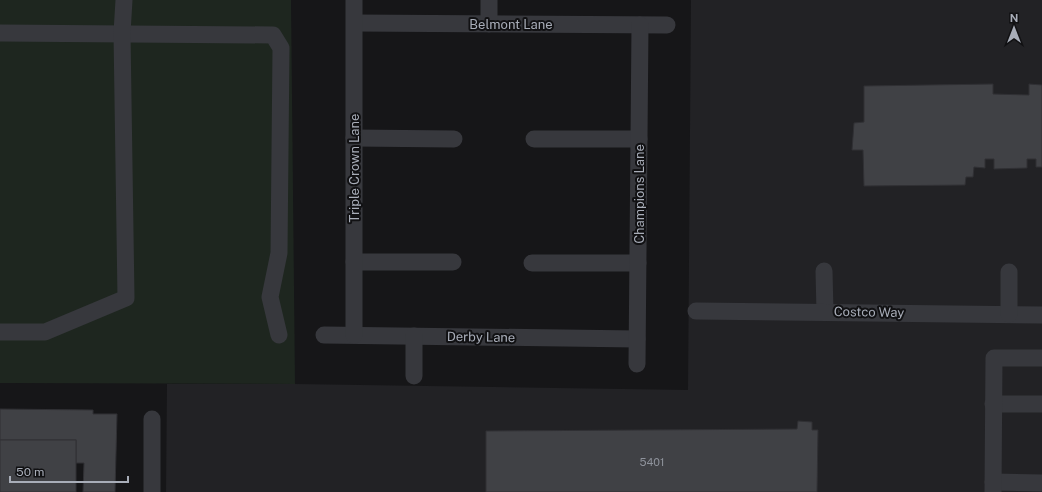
<svg xmlns="http://www.w3.org/2000/svg" width="1042" height="492" font-family="'Public Sans',sans-serif">
<style>
.built{fill:#222225}
.green{fill:#1e261f}
.building{fill:#404145;stroke:#303034}
.lines{fill:none;stroke-linecap:round;stroke-linejoin:round}
.minor{stroke:#37383d;stroke-width:17}
.labels{text-anchor:middle;dominant-baseline:central;stroke-width:4;stroke-linejoin:round;paint-order:stroke}
.number-label{font-size:11px;fill:#8e929b}
.street-label{font-size:13px;fill:#a8adb8;stroke:#111113}
</style>
<rect width="100%" height="100%" fill="#161618"/>
<path class="built" d="M 691,0 L 1042,0 L 1042,492 L 166,492 L 167,384 L 295,384 L 688,390 Z"/>
<path class="green" d="M 0,0 L 291,0 L 295,384 L 0,383 Z"/>
<g class="building">
<path d="M 993,84 L 993,94 L 1029,95 L 1029,84 L 1042,85 L 1042,167 L 1036,167 L 1036,159 L 1027,159 L 1027,168 L 994,169 L 994,159 L 985,159 L 985,168 L 974,167 L 973,177 L 966,177 L 965,185 L 864,186 L 863,150 L 852,150 L 854,123 L 864,122 L 864,86 Z"/>
<path d="M 0,409 L 93,410 L 93,414 L 117,414 L 115,492 L 83,492 L 84,463 L 76,463 L 76,440 L 0,440 Z"/>
<path d="M 798,421 L 812,422 L 812,430 L 818,430 L 817,492 L 486,492 L 486,431 L 797,429 Z"/>
<rect x="0" y="440" width="76" height="52"/>
</g>
<g class="lines">
<g class="minor">
<path d="M 355,23 L 667,25"/>
<path d="M 489,24 L 489,0"/>
<path d="M 0,33 L 273,35 L 281,48 L 279,253 L 270,297 L 279,335"/>
<path d="M 354,138 L 454,139"/>
<path d="M 534,139 L 639,139"/>
<path d="M 354,262 L 453,262"/>
<path d="M 532,263 L 638,263"/>
<path d="M 824,271 L 825,312"/>
<path d="M 696,311 L 1042,315"/>
<path d="M 1009,314 L 1009,272"/>
<path d="M 0,332 L 45,332 L 126,298 L 122,33 L 124,0"/>
<path d="M 324,335 L 637,339"/>
<path d="M 354,335 L 354,0"/>
<path d="M 637,364 L 640,25"/>
<path d="M 414,376 L 414,336"/>
<path d="M 993,404 L 1042,404"/>
<path d="M 993,482 L 1042,483"/>
<path d="M 152,492 L 152,419"/>
<path d="M 993,492 L 994,358 L 1042,358"/>
</g>
</g>
<g class="labels">
<g class="number-label">
<text x="652" y="462">5401</text>
</g>
<g class="street-label">
<text x="511" y="24">Belmont Lane</text>
<text transform="translate(354 168) rotate(-90)">Triple Crown Lane</text>
<text transform="translate(639 194) rotate(-90)">Champions Lane</text>
<text transform="translate(869 312) rotate(1)">Costco Way</text>
<text transform="translate(481 337) rotate(1)">Derby Lane</text>
</g>
</g>
<g transform="translate(1014 28)" stroke="#111113" stroke-width="3" paint-order="stroke">
<path d="M0-3L7 15L0 10L-7 15Z" fill="#a8adb8"/>
<text y="-6" font-size="11" font-weight="bold" text-anchor="middle" fill="#a8adb8">N</text>
</g>
<path d="M10 476v6h118v-6" fill="none" stroke="#a8adb8" stroke-width="2"/>
<text x="16" y="476" font-size="12" fill="#a8adb8" stroke="#111113" stroke-width="3" paint-order="stroke">50 m</text>
</svg>
